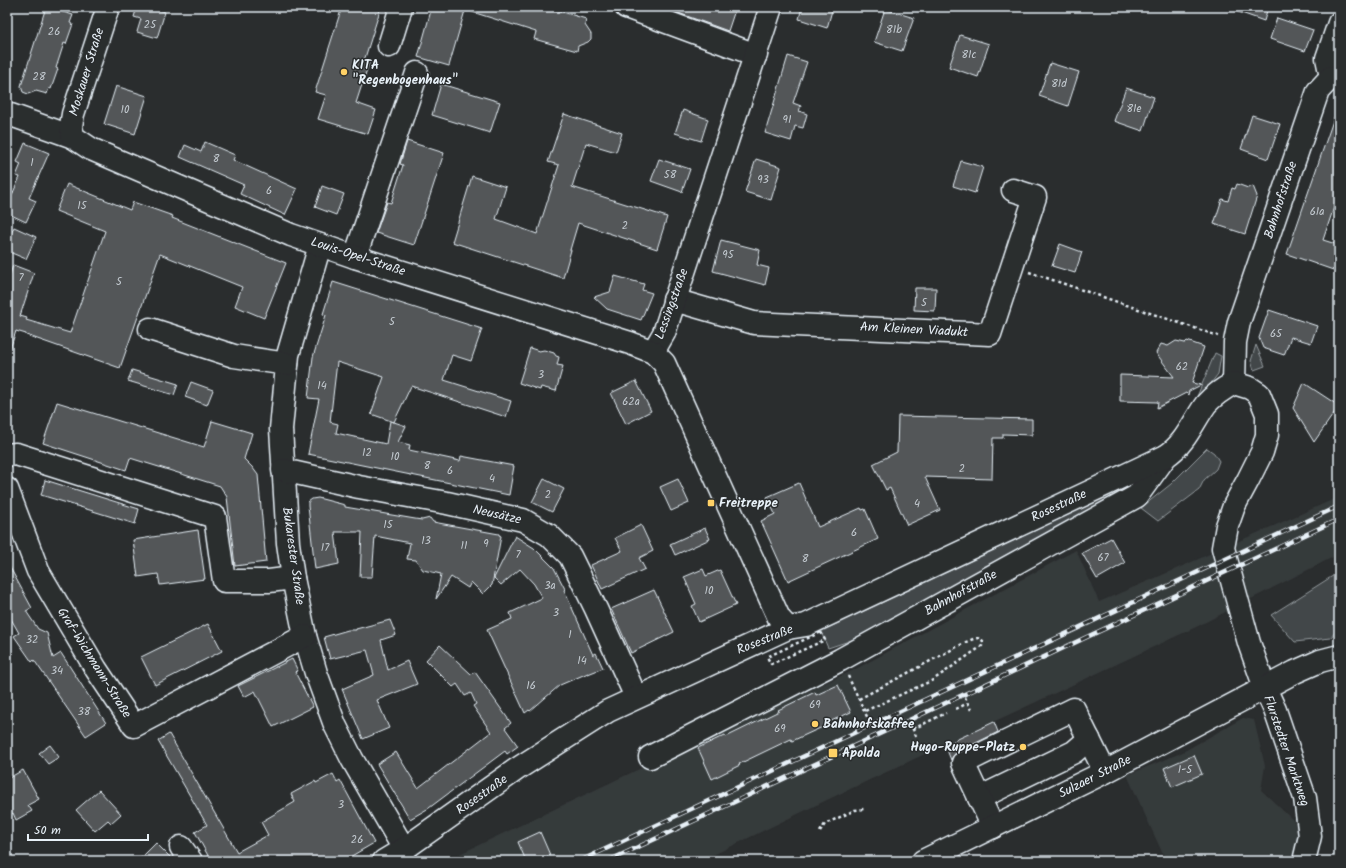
<svg xmlns="http://www.w3.org/2000/svg" width="1346" height="868" font-family="Kalam,sans-serif">
<style>
.built{fill:#363a3b}
.green{fill:#424648;stroke:#959ca0}
.building{fill:#535759;stroke:#e8f1f8;fill-rule:evenodd}
.lines{fill:none;stroke-linecap:round;stroke-linejoin:round}
.minor-casing{stroke:#e8f1f8;stroke-width:25}
.major-casing{stroke:#e8f1f8;stroke-width:25}
.path{stroke:#e8f1f8;stroke-width:2.5;stroke-dasharray:3 3;stroke-linecap:butt}
.minor{stroke:#2a2d2e;stroke-width:22}
.major{stroke:#2a2d2e;stroke-width:22}
.rail-casing{stroke:#e8f1f8;stroke-width:4.5}
.rail{stroke:#2a2d2e;stroke-width:3;stroke-dasharray:9;stroke-linecap:butt}
.poi-dot{fill:#ffd166;stroke:#2a2d2e;stroke-width:1.5}
.labels{text-anchor:middle;dominant-baseline:central;stroke-width:3;stroke-linejoin:round;paint-order:stroke}
.number-label{font-size:11px;fill:#c3cad0}
.poi-label{font-size:13px;font-weight:bold;fill:#e8f1f8;stroke:#2a2d2e;text-anchor:start}
.street-label{font-size:13px;fill:#e8f1f8;stroke:#2a2d2e}
</style>
<rect width="100%" height="100%" fill="#2a2d2e"/>
<filter id="ink" filterUnits="userSpaceOnUse"><feTurbulence type="fractalNoise" baseFrequency=".025" numOctaves="2"/><feDisplacementMap in="SourceGraphic" scale="8" xChannelSelector="R" yChannelSelector="G"/><feConvolveMatrix kernelMatrix="1 2 1 2 8 2 1 2 1" color-interpolation-filters="sRGB"/></filter>
<g filter="url(#ink)">
<g class="built">
<path d="M 1339,497 L 1339,554 L 1196,627 L 831,798 L 701,861 L 445,861 L 637,770 L 856,669 L 1076,550 L 1099,602 L 1160,576 Z"/>
<path d="M 1243,718 L 1254,720 L 1265,766 L 1261,790 L 1293,820 L 1315,858 L 1320,861 L 1166,861 L 1127,775 L 1181,753 Z"/>
</g>
<g class="green">
<path d="M 1256,345 L 1265,366 L 1254,370 L 1251,361 Z"/>
<path d="M 1215,353 L 1221,356 L 1218,374 L 1198,400 L 1196,399 Z"/>
<path d="M 1207,448 L 1214,453 L 1219,461 L 1216,469 L 1204,480 L 1199,490 L 1158,521 L 1141,508 L 1171,484 Z"/>
<path d="M 1125,485 L 1127,488 L 1108,507 L 873,633 L 828,648 L 821,632 L 824,630 L 1106,497 Z"/>
<path d="M 1339,572 L 1339,628 L 1330,638 L 1295,642 L 1271,615 Z"/>
</g>
<g class="building">
<path d="M 46,7 L 59,7 L 60,11 L 73,15 L 70,23 L 73,24 L 66,44 L 64,43 L 56,68 L 58,69 L 51,89 L 49,88 L 47,94 L 36,91 L 28,94 L 23,92 L 21,86 Z"/>
<path d="M 137,7 L 149,7 L 165,12 L 157,38 L 137,32 L 141,19 L 134,17 Z"/>
<path d="M 342,7 L 381,7 L 364,61 L 369,63 L 356,103 L 376,110 L 368,134 L 318,119 L 326,95 L 315,92 Z"/>
<path d="M 432,7 L 466,7 L 449,66 L 418,57 Z"/>
<path d="M 466,7 L 546,7 L 586,19 L 585,25 L 591,34 L 591,39 L 588,42 L 578,46 L 577,51 L 534,39 L 536,32 L 466,10 Z"/>
<path d="M 662,7 L 736,7 L 728,31 Z"/>
<path d="M 802,7 L 833,7 L 827,28 L 799,19 Z"/>
<path d="M 1230,7 L 1268,7 L 1264,21 L 1230,9 Z"/>
<path d="M 885,9 L 914,18 L 902,51 L 874,42 Z"/>
<path d="M 1277,18 L 1313,30 L 1305,51 L 1270,39 Z"/>
<path d="M 960,35 L 989,44 L 978,77 L 949,67 Z"/>
<path d="M 788,56 L 807,62 L 793,103 L 801,106 L 799,111 L 807,114 L 803,128 L 795,126 L 791,141 L 765,133 Z"/>
<path d="M 1050,63 L 1079,72 L 1068,106 L 1039,96 Z"/>
<path d="M 441,84 L 500,102 L 490,133 L 432,115 Z"/>
<path d="M 116,86 L 147,96 L 135,134 L 104,124 Z"/>
<path d="M 1126,88 L 1154,97 L 1143,131 L 1114,121 Z"/>
<path d="M 1337,109 L 1339,109 L 1339,192 L 1323,240 L 1339,245 L 1339,272 L 1287,254 Z"/>
<path d="M 683,110 L 708,119 L 701,141 L 675,133 Z"/>
<path d="M 564,114 L 622,133 L 616,152 L 586,143 L 572,187 L 667,217 L 657,249 L 578,223 L 570,250 L 571,250 L 563,278 L 452,242 L 472,176 L 506,187 L 496,219 L 537,234 L 559,165 L 548,162 Z"/>
<path d="M 1252,115 L 1280,124 L 1268,159 L 1241,149 Z"/>
<path d="M 407,141 L 444,153 L 414,245 L 376,233 L 387,202 L 391,203 L 403,165 L 400,164 Z"/>
<path d="M 205,142 L 235,155 L 233,160 L 297,189 L 285,215 L 240,194 L 244,185 L 180,157 L 185,145 L 201,152 Z"/>
<path d="M 25,143 L 49,153 L 29,198 L 36,201 L 26,222 L 7,213 L 7,206 L 20,177 L 16,176 L 21,164 L 17,162 Z"/>
<path d="M 659,159 L 690,169 L 682,192 L 651,181 Z"/>
<path d="M 756,159 L 781,167 L 771,200 L 745,192 Z"/>
<path d="M 961,161 L 983,167 L 975,193 L 953,186 Z"/>
<path d="M 67,184 L 130,210 L 133,202 L 173,216 L 172,218 L 286,263 L 264,318 L 235,306 L 242,287 L 160,254 L 120,368 L 26,335 L 26,334 L 16,331 L 10,349 L 7,349 L 7,284 L 13,265 L 34,273 L 20,316 L 27,318 L 26,320 L 70,333 L 105,231 L 56,211 Z"/>
<path d="M 1237,184 L 1248,188 L 1253,186 L 1257,196 L 1245,234 L 1214,224 L 1222,199 L 1228,201 L 1232,188 L 1235,189 Z"/>
<path d="M 322,186 L 344,194 L 336,215 L 315,207 Z"/>
<path d="M 14,227 L 36,237 L 26,259 L 7,251 L 7,242 Z"/>
<path d="M 721,240 L 760,250 L 757,265 L 769,268 L 765,285 L 713,271 Z"/>
<path d="M 1060,244 L 1082,252 L 1075,273 L 1052,266 Z"/>
<path d="M 615,276 L 644,284 L 642,290 L 652,293 L 641,320 L 607,309 L 594,297 L 610,292 Z"/>
<path d="M 333,282 L 482,329 L 471,361 L 452,355 L 444,380 L 511,401 L 506,417 L 411,386 L 394,422 L 406,426 L 398,442 L 410,445 L 409,450 L 460,461 L 461,456 L 514,466 L 509,495 L 308,454 L 319,399 L 308,398 L 313,357 L 326,315 L 323,314 ZM 337,362 L 384,377 L 371,414 L 394,422 L 390,421 L 386,444 L 336,433 L 338,424 L 330,422 Z"/>
<path d="M 915,288 L 936,288 L 935,311 L 914,310 Z"/>
<path d="M 1269,310 L 1317,326 L 1311,343 L 1291,337 L 1284,355 L 1263,348 L 1259,338 Z"/>
<path d="M 1176,341 L 1185,343 L 1187,341 L 1204,347 L 1192,383 L 1201,385 L 1189,391 L 1188,395 L 1186,393 L 1157,408 L 1158,402 L 1120,401 L 1120,375 L 1174,377 L 1156,353 L 1161,344 L 1168,346 Z"/>
<path d="M 530,348 L 539,351 L 544,350 L 554,353 L 556,356 L 559,357 L 557,365 L 563,366 L 556,391 L 541,387 L 540,390 L 519,383 Z"/>
<path d="M 132,370 L 178,384 L 174,395 L 128,381 Z"/>
<path d="M 636,381 L 651,411 L 626,424 L 611,393 Z"/>
<path d="M 191,382 L 213,390 L 207,405 L 185,397 Z"/>
<path d="M 1304,383 L 1339,406 L 1314,442 L 1293,408 Z"/>
<path d="M 57,402 L 204,447 L 212,421 L 252,433 L 244,459 L 252,467 L 258,475 L 266,562 L 235,566 L 227,497 L 220,486 L 130,458 L 126,470 L 43,443 Z"/>
<path d="M 898,416 L 1032,419 L 1032,435 L 1003,434 L 1003,438 L 993,438 L 992,479 L 925,477 L 940,510 L 907,525 L 890,488 L 886,490 L 873,464 L 897,452 Z"/>
<path d="M 544,479 L 564,489 L 552,512 L 532,502 Z"/>
<path d="M 678,479 L 689,503 L 671,511 L 660,487 Z"/>
<path d="M 45,480 L 139,509 L 135,524 L 41,495 Z"/>
<path d="M 799,483 L 818,527 L 861,508 L 862,510 L 865,509 L 878,539 L 788,581 L 761,521 L 775,514 L 767,497 Z"/>
<path d="M 318,498 L 345,505 L 345,507 L 415,519 L 422,520 L 430,518 L 433,522 L 499,534 L 499,535 L 501,536 L 492,585 L 483,594 L 471,582 L 468,588 L 451,577 L 436,599 L 441,574 L 423,570 L 416,560 L 407,559 L 410,543 L 375,536 L 372,577 L 360,577 L 362,532 L 335,532 L 339,564 L 315,569 L 308,506 L 308,502 L 312,499 Z"/>
<path d="M 641,525 L 653,551 L 639,558 L 645,569 L 602,589 L 591,565 L 622,551 L 615,538 Z"/>
<path d="M 705,528 L 710,539 L 675,555 L 670,544 Z"/>
<path d="M 198,530 L 205,579 L 160,585 L 158,574 L 138,577 L 133,540 Z"/>
<path d="M 515,536 L 534,548 L 554,568 L 565,589 L 564,590 L 593,655 L 596,653 L 603,668 L 588,674 L 588,673 L 560,685 L 530,711 L 529,710 L 525,713 L 487,630 L 512,619 L 510,613 L 542,598 L 534,584 L 520,569 L 501,585 L 494,578 Z"/>
<path d="M 1111,538 L 1125,563 L 1097,579 L 1082,553 Z"/>
<path d="M 7,562 L 32,608 L 26,611 L 38,629 L 47,633 L 53,658 L 61,653 L 106,723 L 86,736 L 34,660 L 32,662 L 14,636 L 19,633 L 7,612 Z"/>
<path d="M 703,569 L 706,576 L 720,570 L 736,605 L 699,622 L 692,606 L 696,604 L 684,577 Z"/>
<path d="M 654,590 L 674,632 L 631,653 L 611,609 Z"/>
<path d="M 390,620 L 396,635 L 381,640 L 388,670 L 407,661 L 417,684 L 377,700 L 389,728 L 363,739 L 342,689 L 374,675 L 367,650 L 330,659 L 324,637 L 348,630 L 356,630 L 356,629 Z"/>
<path d="M 208,624 L 222,651 L 155,685 L 141,657 Z"/>
<path d="M 440,645 L 471,674 L 475,672 L 511,723 L 505,728 L 518,746 L 507,754 L 505,751 L 429,808 L 410,819 L 377,764 L 396,752 L 418,788 L 491,732 L 473,706 L 476,704 L 471,693 L 465,696 L 457,684 L 453,687 L 426,660 Z"/>
<path d="M 292,659 L 298,671 L 295,672 L 313,707 L 273,727 L 255,691 L 244,697 L 238,686 Z"/>
<path d="M 838,685 L 851,712 L 829,722 L 829,724 L 792,741 L 791,739 L 739,764 L 740,765 L 712,779 L 698,748 L 725,735 L 726,737 L 779,711 L 778,710 L 815,692 L 816,695 Z"/>
<path d="M 994,722 L 998,732 L 958,752 L 953,756 L 951,760 L 945,745 Z"/>
<path d="M 169,734 L 237,852 L 268,835 L 261,822 L 295,802 L 291,794 L 315,781 L 316,783 L 333,774 L 337,782 L 340,780 L 374,843 L 343,861 L 211,861 L 195,832 L 207,825 L 158,741 Z"/>
<path d="M 50,745 L 59,757 L 48,764 L 39,753 Z"/>
<path d="M 1194,755 L 1202,774 L 1172,787 L 1164,768 Z"/>
<path d="M 23,770 L 39,799 L 28,805 L 32,811 L 16,820 L 13,813 L 7,816 L 7,779 Z"/>
<path d="M 99,790 L 121,814 L 111,823 L 108,820 L 95,831 L 76,810 Z"/>
<path d="M 540,832 L 550,855 L 536,861 L 526,861 L 518,842 Z"/>
<path d="M 156,843 L 174,861 L 138,861 Z"/>
</g>
<g class="lines">
<g class="minor-casing">
<g id="minor">
<path d="M 626,7 L 756,55"/>
<path d="M 389,46 L 401,7"/>
<path d="M 1331,77 L 1327,58 L 1339,23"/>
<path d="M 7,116 L 11,115 L 73,137"/>
<path d="M 320,245 L 288,355 L 281,429 L 288,543 L 293,578 L 305,636 L 316,673 L 335,725 L 352,759 L 404,849"/>
<path d="M 355,257 L 417,73"/>
<path d="M 674,300 L 754,323 L 990,334 L 1035,197 L 1013,190"/>
<path d="M 150,329 L 234,356 L 287,364"/>
<path d="M 653,352 L 664,333 L 771,7"/>
<path d="M 1234,383 L 1235,342 L 1239,322 L 1318,91 L 1331,77"/>
<path d="M 7,455 L 16,454 L 215,517 L 224,581 L 269,581 L 293,578"/>
<path d="M 283,470 L 359,487 L 447,503 L 523,520 L 549,535 L 570,556 L 596,609 L 636,697"/>
<path d="M 7,489 L 38,571 L 96,669 L 134,726 L 305,636"/>
<path d="M 1265,688 L 1275,710 L 1305,798 L 1310,836 L 1304,861"/>
<path d="M 650,757 L 840,660 L 1137,496 L 1166,456"/>
<path d="M 979,798 L 1074,752 L 1089,739"/>
<path d="M 993,827 L 963,763 L 1074,709 L 1105,772"/>
<path d="M 181,847 L 191,861"/>
<path d="M 384,861 L 404,849 L 517,769 L 608,711 L 788,628"/>
</g>
</g>
<g class="major-casing">
<g id="major">
<path d="M 108,7 L 73,114 L 71,126 L 73,137 L 91,149 L 291,235 L 355,257 L 630,343 L 653,352 L 664,363 L 779,618 L 788,628 L 806,625 L 1166,456 C 1185,444 1193,422 1206,404 C 1214,395 1223,389 1234,383 L 1250,388 L 1259,394 L 1267,414 L 1267,435 L 1262,452 L 1248,480 L 1234,506 L 1227,526 L 1223,548 L 1249,643 L 1265,688"/>
<path d="M 923,861 L 1105,772 L 1295,672 L 1320,661 L 1339,656"/>
</g>
</g>
<g class="path">
<path d="M 1029,272 L 1218,336"/>
<path d="M 821,632 L 825,640 L 771,664 L 767,657 Z"/>
<path d="M 848,676 L 869,721"/>
<path d="M 965,697 L 971,710"/>
<path d="M 859,699 L 966,642 C 972,640 978,635 983,641 L 982,646 L 933,680 L 865,711"/>
<path d="M 956,709 L 968,703"/>
<path d="M 910,723 L 916,736"/>
<path d="M 913,729 L 946,713"/>
<path d="M 820,832 L 825,824 L 855,810 L 864,809"/>
</g>
<use href="#minor" class="minor"/>
<use href="#major" class="major"/>
<g class="rail-casing">
<g id="rail">
<path d="M 580,861 L 1339,506"/>
<path d="M 608,861 L 1339,519"/>
</g>
</g>
<use href="#rail" class="rail"/>
</g>
</g>
<g class="poi-dot">
<circle cx="344" cy="72" r="4"/>
<rect x="707" y="499" width="8" height="8" rx="2"/>
<circle cx="815" cy="724" r="4"/>
<circle cx="1023" cy="747" r="4"/>
<rect x="828" y="748" width="10" height="10" rx="2"/>
</g>
<g class="labels">
<g class="number-label">
<text x="150" y="25">25</text>
<text x="894" y="30">81b</text>
<text x="54" y="32">26</text>
<text x="969" y="55">81c</text>
<text x="39" y="77">28</text>
<text x="1059" y="84">81d</text>
<text x="1134" y="109">81e</text>
<text x="125" y="110">10</text>
<text x="787" y="120">91</text>
<text x="216" y="159">8</text>
<text x="32" y="163">1</text>
<text x="670" y="175">58</text>
<text x="763" y="180">93</text>
<text x="269" y="191">6</text>
<text x="82" y="206">15</text>
<text x="1317" y="212">61a</text>
<text x="625" y="226">2</text>
<text x="728" y="255">95</text>
<text x="21" y="278">7</text>
<text x="119" y="282">5</text>
<text x="924" y="303">5</text>
<text x="392" y="322">5</text>
<text x="1276" y="334">65</text>
<text x="1182" y="367">62</text>
<text x="541" y="375">3</text>
<text x="322" y="386">14</text>
<text x="631" y="402">62a</text>
<text x="367" y="453">12</text>
<text x="395" y="457">10</text>
<text x="427" y="466">8</text>
<text x="962" y="469">2</text>
<text x="450" y="471">6</text>
<text x="492" y="479">4</text>
<text x="548" y="495">2</text>
<text x="917" y="504">4</text>
<text x="388" y="525">15</text>
<text x="854" y="533">6</text>
<text x="426" y="541">13</text>
<text x="486" y="544">9</text>
<text x="464" y="546">11</text>
<text x="325" y="548">17</text>
<text x="518" y="555">7</text>
<text x="1103" y="558">67</text>
<text x="805" y="559">8</text>
<text x="550" y="586">3a</text>
<text x="709" y="591">10</text>
<text x="556" y="613">3</text>
<text x="570" y="635">1</text>
<text x="32" y="640">32</text>
<text x="582" y="661">14</text>
<text x="57" y="671">34</text>
<text x="531" y="686">16</text>
<text x="815" y="705">69</text>
<text x="84" y="712">38</text>
<text x="780" y="729">69</text>
<text x="1185" y="770">1-5</text>
<text x="341" y="805">3</text>
<text x="357" y="840">26</text>
</g>
<g class="poi-label">
<text x="352" y="65">KITA<tspan x="352" dy="15">"Regenbogenhaus"</tspan></text>
<text x="719" y="503">Freitreppe</text>
<text x="823" y="724">Bahnhofskaffee</text>
<text x="1015" y="747" text-anchor="end">Hugo-Ruppe-Platz</text>
<text x="842" y="753">Apolda</text>
</g>
<g class="street-label">
<text transform="translate(87 72) rotate(-73)">Moskauer Straße</text>
<text transform="translate(1281 200) rotate(-72)">Bahnhofstraße</text>
<text transform="translate(358 257) rotate(18)">Louis-Opel-Straße</text>
<text transform="translate(672 304) rotate(-70)">Lessingstraße</text>
<text transform="translate(914 330) rotate(3)">Am Kleinen Viadukt</text>
<text transform="translate(1059 506) rotate(-25)">Rosestraße</text>
<text transform="translate(497 515) rotate(13)">Neusätze</text>
<text transform="translate(293 556) rotate(82)">Bukarester Straße</text>
<text transform="translate(961 593) rotate(-29)">Bahnhofstraße</text>
<text transform="translate(765 640) rotate(-22)">Rosestraße</text>
<text transform="translate(94 663) rotate(58)">Graf-Wichmann-Straße</text>
<text transform="translate(1286 751) rotate(71)">Flurstedter Marktweg</text>
<text transform="translate(1095 777) rotate(-27)">Sulzaer Straße</text>
<text transform="translate(482 795) rotate(-35)">Rosestraße</text>
</g>
</g>
<rect width="1346" height="868" fill="none" stroke="#2a2d2e" stroke-width="24"/>
<rect x="12" y="12" width="1322" height="844" fill="none" stroke="#e8f1f8" stroke-width="1.5" filter="url(#ink)"/>
<path d="M28 834v6h120v-6" fill="none" stroke="#e8f1f8" stroke-width="2"/>
<text x="34" y="834" font-size="12" fill="#e8f1f8" stroke="#2a2d2e" stroke-width="3" paint-order="stroke">50 m</text>
</svg>
